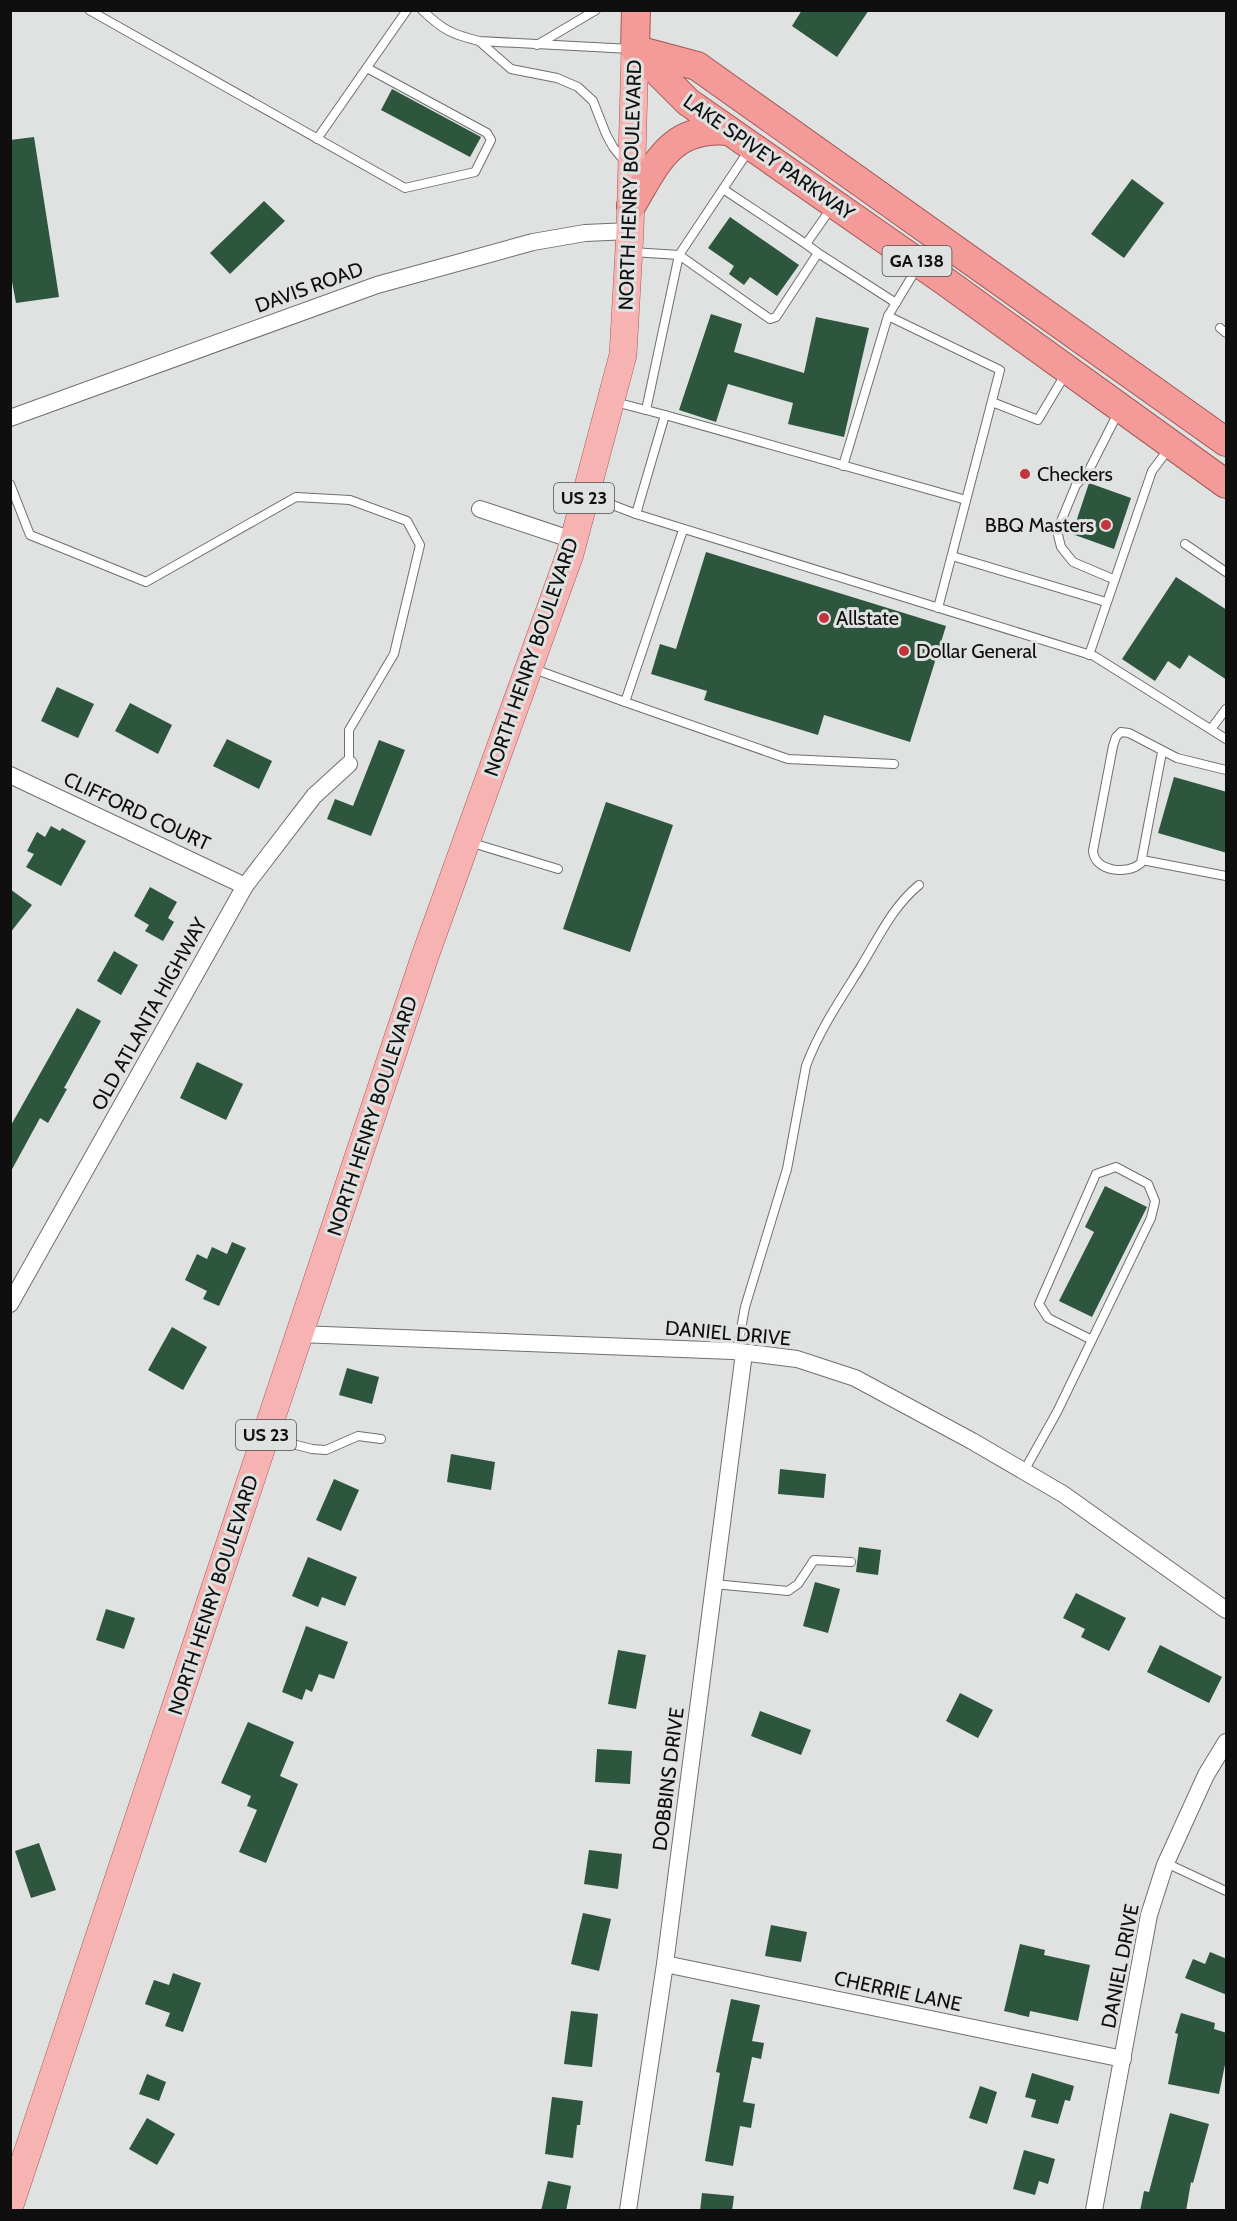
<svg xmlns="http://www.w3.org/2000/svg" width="1237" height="2221" font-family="Cabin,sans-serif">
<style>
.building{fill:#2e553e}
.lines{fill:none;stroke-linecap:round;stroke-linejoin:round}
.service-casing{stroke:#6d706e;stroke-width:10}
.minor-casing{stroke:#6d706e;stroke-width:18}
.primary-casing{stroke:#a25957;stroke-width:28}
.trunk-casing{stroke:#a25957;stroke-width:30}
.service{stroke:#fff;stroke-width:8}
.minor{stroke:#fff;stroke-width:16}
.primary{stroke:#f7b3b2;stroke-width:27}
.trunk{stroke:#f49a98;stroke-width:28}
.poi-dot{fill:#c4343d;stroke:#dfe2e0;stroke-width:2}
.labels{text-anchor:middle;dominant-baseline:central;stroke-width:6;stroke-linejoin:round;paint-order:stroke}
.shield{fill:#dfe2e0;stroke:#4d4e4d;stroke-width:1.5}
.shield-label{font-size:18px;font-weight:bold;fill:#0e0f0e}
.street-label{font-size:20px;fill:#0e0f0e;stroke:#dfe2e0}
.poi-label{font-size:20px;fill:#0e0f0e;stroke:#dfe2e0;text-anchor:start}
</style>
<rect width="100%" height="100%" fill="#dfe2e0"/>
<g class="building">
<path d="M 802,10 L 869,10 L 837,57 L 792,26 Z"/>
<path d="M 392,89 L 481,137 L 470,157 L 381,110 Z"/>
<path d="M 34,137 L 59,297 L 16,303 L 10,271 L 10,140 Z"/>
<path d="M 1132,179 L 1164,203 L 1124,258 L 1091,234 Z"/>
<path d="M 264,201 L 285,221 L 230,274 L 210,253 Z"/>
<path d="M 730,217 L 799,265 L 777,296 L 750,277 L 744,285 L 729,274 L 734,266 L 708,248 Z"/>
<path d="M 711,314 L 742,324 L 734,352 L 804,373 L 816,317 L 869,328 L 844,437 L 788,424 L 793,403 L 728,384 L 716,422 L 679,410 Z"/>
<path d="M 1089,483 L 1131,498 L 1114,549 L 1072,534 Z"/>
<path d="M 706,552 L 946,626 L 910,742 L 824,715 L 818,735 L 704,700 L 707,691 L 651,674 L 660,644 L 676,649 Z"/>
<path d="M 1176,577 L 1227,610 L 1227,680 L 1189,655 L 1180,669 L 1168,661 L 1155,681 L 1122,659 Z"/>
<path d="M 57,687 L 94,704 L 78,738 L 41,721 Z"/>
<path d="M 130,703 L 172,725 L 158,754 L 115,731 Z"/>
<path d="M 227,739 L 272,761 L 259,789 L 213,766 Z"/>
<path d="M 379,740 L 405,750 L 371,836 L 327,819 L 335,799 L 353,806 Z"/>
<path d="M 1174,777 L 1227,792 L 1227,853 L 1158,833 Z"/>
<path d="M 606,802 L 673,825 L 630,952 L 563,929 Z"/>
<path d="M 51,826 L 60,831 L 62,828 L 86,841 L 61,886 L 26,867 L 34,854 L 27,851 L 37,832 L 45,837 Z"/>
<path d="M 150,887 L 177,902 L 168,918 L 174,922 L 163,941 L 145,931 L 149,925 L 134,916 Z"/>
<path d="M 10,889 L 32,905 L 10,933 Z"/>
<path d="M 114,951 L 138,965 L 121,995 L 97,981 Z"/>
<path d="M 77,1008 L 101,1021 L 64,1088 L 67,1089 L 48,1123 L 40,1118 L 10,1173 L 10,1127 Z"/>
<path d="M 197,1062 L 243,1084 L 226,1120 L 180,1098 Z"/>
<path d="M 1105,1186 L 1147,1207 L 1092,1317 L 1059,1301 L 1094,1232 L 1085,1227 Z"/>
<path d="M 232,1242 L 246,1248 L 219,1306 L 203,1299 L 207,1291 L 185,1280 L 197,1254 L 207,1259 L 212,1247 L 227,1254 Z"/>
<path d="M 172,1327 L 207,1347 L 183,1390 L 148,1370 Z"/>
<path d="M 347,1368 L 379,1377 L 372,1404 L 339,1395 Z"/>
<path d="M 451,1454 L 495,1462 L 491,1490 L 447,1482 Z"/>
<path d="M 780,1469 L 826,1474 L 824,1498 L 778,1494 Z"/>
<path d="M 334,1479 L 359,1490 L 341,1531 L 316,1520 Z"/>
<path d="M 859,1547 L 881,1550 L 878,1575 L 856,1572 Z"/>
<path d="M 308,1557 L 357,1577 L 345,1606 L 322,1597 L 318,1607 L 292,1596 Z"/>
<path d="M 815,1582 L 840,1589 L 828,1633 L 803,1626 Z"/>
<path d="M 1076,1593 L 1126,1618 L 1109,1651 L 1081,1637 L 1085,1629 L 1063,1618 Z"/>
<path d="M 106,1609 L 135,1618 L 124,1649 L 96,1640 Z"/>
<path d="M 306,1626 L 348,1642 L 334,1679 L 319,1674 L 312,1692 L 306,1689 L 302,1700 L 282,1692 Z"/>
<path d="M 1160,1645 L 1222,1677 L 1209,1703 L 1147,1672 Z"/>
<path d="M 618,1650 L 646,1655 L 636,1709 L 608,1704 Z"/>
<path d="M 960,1693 L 993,1710 L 978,1738 L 946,1721 Z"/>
<path d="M 760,1711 L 811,1730 L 801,1755 L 751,1736 Z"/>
<path d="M 248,1722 L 294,1742 L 280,1776 L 298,1784 L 266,1863 L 239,1852 L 257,1810 L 247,1806 L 251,1796 L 221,1783 Z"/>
<path d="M 597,1749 L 632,1751 L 630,1784 L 595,1782 Z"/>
<path d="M 39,1843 L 56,1890 L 31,1898 L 15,1851 Z"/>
<path d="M 589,1850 L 622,1854 L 618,1889 L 584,1884 Z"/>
<path d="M 583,1913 L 611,1919 L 599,1971 L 571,1964 Z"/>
<path d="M 771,1925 L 807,1932 L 801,1962 L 765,1956 Z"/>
<path d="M 1020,1944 L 1045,1950 L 1044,1955 L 1090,1965 L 1078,2021 L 1030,2011 L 1029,2017 L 1004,2011 Z"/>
<path d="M 1210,1952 L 1227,1959 L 1227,1995 L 1185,1978 L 1193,1959 L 1205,1964 Z"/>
<path d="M 173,1973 L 201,1983 L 183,2032 L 165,2026 L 170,2013 L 145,2004 L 154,1980 L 169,1985 Z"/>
<path d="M 731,1999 L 760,2005 L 752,2041 L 764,2043 L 761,2059 L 752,2057 L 743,2102 L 755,2104 L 751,2128 L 740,2126 L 733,2166 L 705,2161 L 720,2073 L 716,2072 Z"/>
<path d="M 571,2011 L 598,2014 L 592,2067 L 564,2064 Z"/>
<path d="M 1181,2013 L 1215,2023 L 1214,2029 L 1227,2033 L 1227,2055 L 1219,2094 L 1168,2084 L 1178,2034 L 1175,2033 Z"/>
<path d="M 1032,2073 L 1074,2086 L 1070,2101 L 1065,2100 L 1058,2124 L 1031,2117 L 1036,2100 L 1025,2097 Z"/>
<path d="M 147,2074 L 166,2082 L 159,2101 L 139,2094 Z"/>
<path d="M 980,2086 L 997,2092 L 987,2124 L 969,2118 Z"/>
<path d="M 552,2097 L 583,2101 L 580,2125 L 577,2125 L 573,2158 L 545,2154 Z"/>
<path d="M 1170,2113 L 1209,2124 L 1193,2183 L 1191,2182 L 1186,2211 L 1140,2211 L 1144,2191 L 1149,2192 Z"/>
<path d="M 147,2118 L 175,2134 L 157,2165 L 129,2149 Z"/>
<path d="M 1024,2150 L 1055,2159 L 1048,2184 L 1039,2181 L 1035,2195 L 1013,2189 Z"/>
<path d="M 548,2181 L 571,2186 L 566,2211 L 541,2211 Z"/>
<path d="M 702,2193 L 734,2196 L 732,2211 L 700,2211 Z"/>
</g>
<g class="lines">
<g class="service-casing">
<g id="service">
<path d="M 89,10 L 405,188 L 475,172 L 491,140 L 487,133 L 367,68"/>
<path d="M 422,10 C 443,30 451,34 479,41 L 631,49"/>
<path d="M 479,41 L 511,69 L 557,78 L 578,87 L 593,101 L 606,134 L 613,147 L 626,163"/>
<path d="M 537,45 L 596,10"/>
<path d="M 317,139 L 407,10"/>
<path d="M 723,189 L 806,244"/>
<path d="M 632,252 L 679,255 L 770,319 L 776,317 L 818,253 L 806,244 L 832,207"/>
<path d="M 818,253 L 896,303"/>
<path d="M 888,316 L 917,268"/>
<path d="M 1220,328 L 1226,333"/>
<path d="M 615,402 L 665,415"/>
<path d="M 992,402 L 1038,420 L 1066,373"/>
<path d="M 646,410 L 679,255 L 749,150"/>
<path d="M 843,466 L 888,316 L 1000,370 L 938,608"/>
<path d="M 10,484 L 30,535 L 146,582 L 296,497 L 350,500 L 407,521 L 420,545 L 394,654 L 349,730 L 349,764"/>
<path d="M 589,496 L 636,514"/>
<path d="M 966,500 L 665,415 L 636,514 L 1094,656 L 1226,739"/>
<path d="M 1185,544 L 1226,572"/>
<path d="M 952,556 L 1106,602"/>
<path d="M 1113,579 L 1073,562 L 1061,547 L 1057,531 L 1076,485 L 1088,472 L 1119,411"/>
<path d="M 1089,655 L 1152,471 L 1170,447"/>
<path d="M 531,668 L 625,702 L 683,530"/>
<path d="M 625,702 L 788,759 L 894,764"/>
<path d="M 1211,729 L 1226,709"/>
<path d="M 1162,752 L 1141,863 C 1128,875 1095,872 1093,851 L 1113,746 L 1116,737 L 1121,732 L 1129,733 L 1177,758 L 1226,770"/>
<path d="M 469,842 L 558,869"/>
<path d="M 1142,860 L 1226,876"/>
<path d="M 737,1351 L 745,1307 L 787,1169 L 806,1066 C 819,1031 840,1000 860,968 C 878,939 892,907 919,885"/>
<path d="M 269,1438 L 312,1449 L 326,1450 L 358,1436 L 381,1439"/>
<path d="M 1024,1471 L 1057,1412 L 1151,1218 L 1155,1201 L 1148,1184 L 1116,1167 L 1096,1174 L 1039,1304 L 1048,1318 L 1092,1340"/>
<path d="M 714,1584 L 788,1591 L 798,1584 L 814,1560 L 851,1562"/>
<path d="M 1166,1863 L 1226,1891"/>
</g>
</g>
<g class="minor-casing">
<g id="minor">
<path d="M 10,418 L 377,285 L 533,242 L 585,233 L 630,231"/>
<path d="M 480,509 L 573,540"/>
<path d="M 10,775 L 245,886"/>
<path d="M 10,1304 L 245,886 L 314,796 L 349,764"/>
<path d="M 299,1334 L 733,1351 L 797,1359 L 855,1378 L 972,1441 L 1063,1494 L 1226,1610"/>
<path d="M 665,1964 L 1123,2059"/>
<path d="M 628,2210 L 665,1964 L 744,1353"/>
<path d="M 1094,2210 L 1149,1915 L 1165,1865 L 1206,1775 L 1226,1742"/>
</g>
</g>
<g class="primary-casing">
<path id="primary" d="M 10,2205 L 425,956 L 570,554 L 623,355 L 630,231 L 635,49"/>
</g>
<g class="trunk-casing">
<g id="trunk">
<path d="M 635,49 L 688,102 L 946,282 L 1226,484"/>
<path d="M 635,49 L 636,10"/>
<path d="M 637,50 L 697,66 L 1226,442"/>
<path d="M 631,206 C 657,163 670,126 729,131"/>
</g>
</g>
<use href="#service" class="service"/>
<use href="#minor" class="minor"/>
<use href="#primary" class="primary"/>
<use href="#trunk" class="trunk"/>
</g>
<g class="poi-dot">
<circle cx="1025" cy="474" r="6"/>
<circle cx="1106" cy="525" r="6"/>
<circle cx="824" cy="618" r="6"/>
<circle cx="904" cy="651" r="6"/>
</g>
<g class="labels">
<g class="shield">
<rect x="882.5" y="246" width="69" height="30" rx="4.5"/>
<rect x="554" y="483" width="60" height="30" rx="4.5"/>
<rect x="236" y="1420" width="60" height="30" rx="4.5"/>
</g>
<g class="shield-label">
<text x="917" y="261">GA 138</text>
<text x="584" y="498">US 23</text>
<text x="266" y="1435">US 23</text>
</g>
<g class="street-label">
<text transform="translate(769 157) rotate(35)">LAKE SPIVEY PARKWAY</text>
<text transform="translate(630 185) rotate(-88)">NORTH HENRY BOULEVARD</text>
<text transform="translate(309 287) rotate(-20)">DAVIS ROAD</text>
<text transform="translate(531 657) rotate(-71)">NORTH HENRY BOULEVARD</text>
<text transform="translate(137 811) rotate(25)">CLIFFORD COURT</text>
<text transform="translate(149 1014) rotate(-61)">OLD ATLANTA HIGHWAY</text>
<text transform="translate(372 1116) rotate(-72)">NORTH HENRY BOULEVARD</text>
<text transform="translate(728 1333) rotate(5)">DANIEL DRIVE</text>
<text transform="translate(213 1595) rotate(-72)">NORTH HENRY BOULEVARD</text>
<text transform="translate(668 1779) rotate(-83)">DOBBINS DRIVE</text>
<text transform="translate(1120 1966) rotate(-79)">DANIEL DRIVE</text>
<text transform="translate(898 1991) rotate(12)">CHERRIE LANE</text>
</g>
<g class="poi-label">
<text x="1037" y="474">Checkers</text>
<text x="1094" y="525" text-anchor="end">BBQ Masters</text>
<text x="836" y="618">Allstate</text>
<text x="916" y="651">Dollar General</text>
</g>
</g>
<rect width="1237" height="2221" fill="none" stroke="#0e0f0e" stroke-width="24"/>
</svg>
